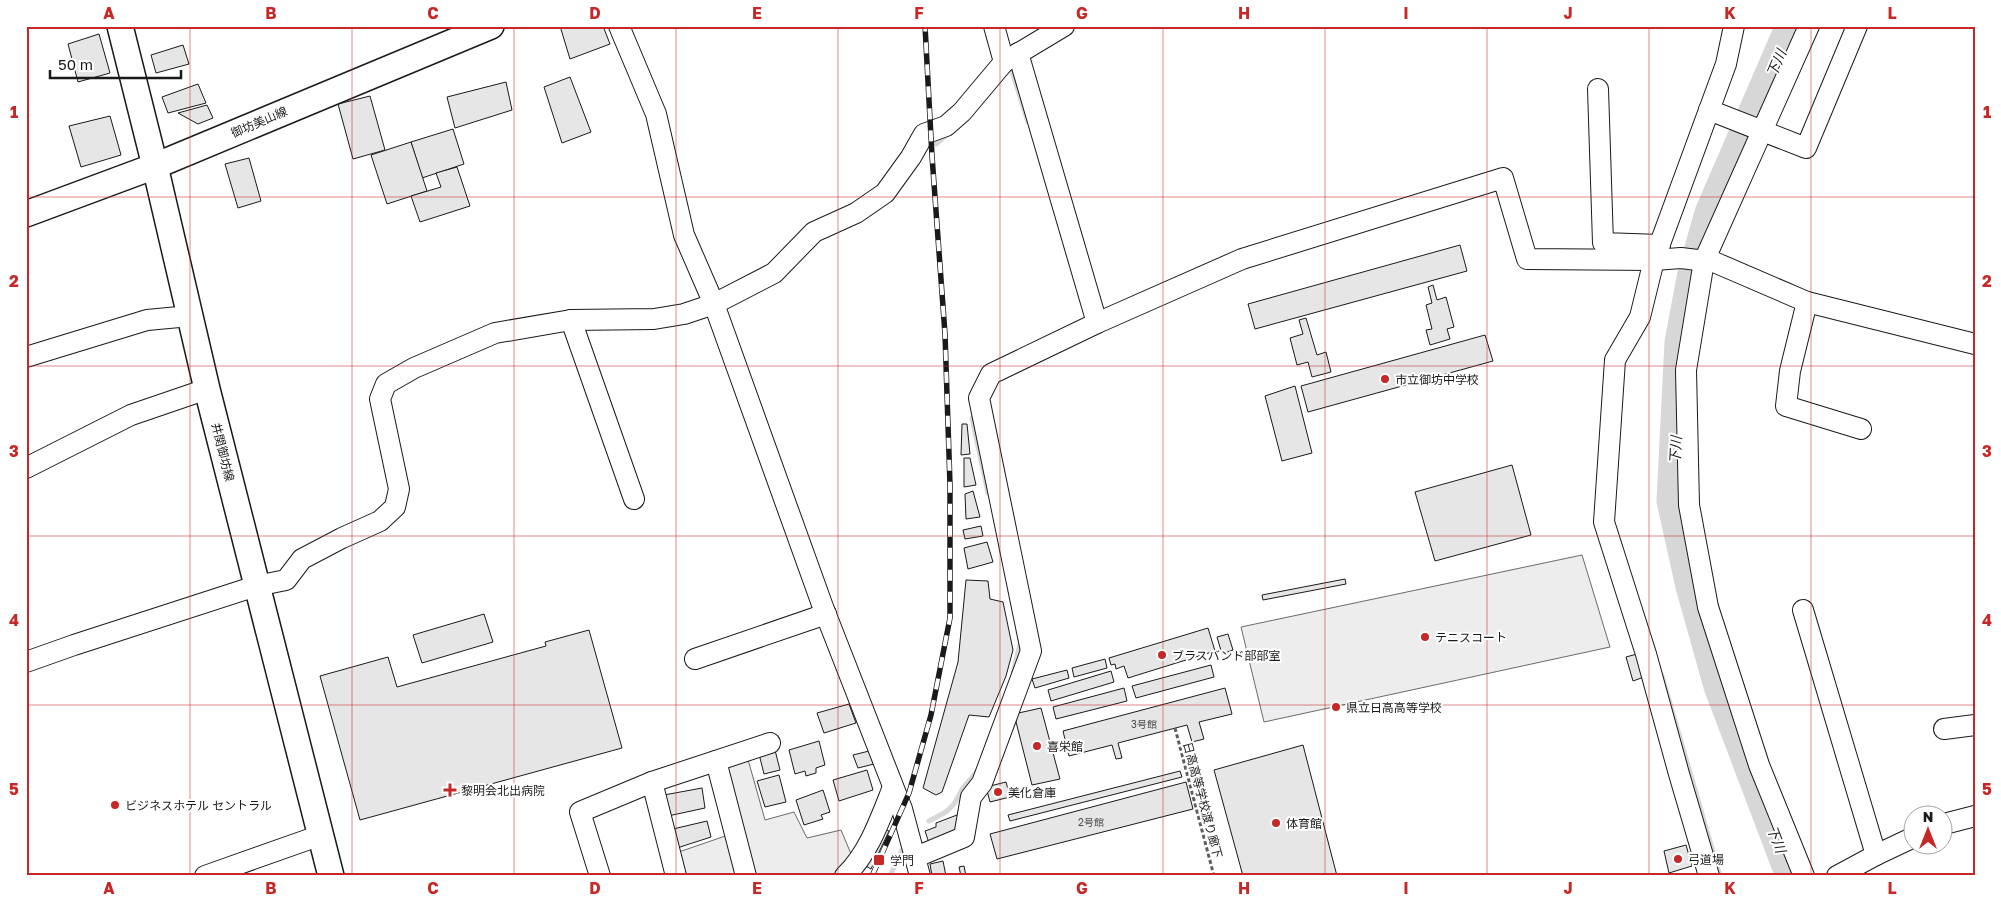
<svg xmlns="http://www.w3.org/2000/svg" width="2001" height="902" font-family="'Golos Text','Noto Sans JP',sans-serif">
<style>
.built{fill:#ededed;stroke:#6a6a6a}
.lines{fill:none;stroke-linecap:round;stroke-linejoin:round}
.stream{stroke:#d7d7d7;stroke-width:5}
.river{stroke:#d7d7d7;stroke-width:31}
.building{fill:#e6e6e6;stroke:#1a1a1a}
.minor-casing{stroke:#1a1a1a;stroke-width:22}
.major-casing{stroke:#1a1a1a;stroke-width:28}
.path{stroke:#5f5f5f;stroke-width:3;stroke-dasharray:4 2.5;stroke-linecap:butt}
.minor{stroke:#fff;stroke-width:20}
.major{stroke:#fff;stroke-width:25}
.rail-casing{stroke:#1a1a1a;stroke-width:5.5}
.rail{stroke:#fff;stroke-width:4;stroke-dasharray:11;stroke-linecap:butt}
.grid{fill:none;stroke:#c62828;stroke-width:1;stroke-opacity:0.55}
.poi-dot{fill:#c62828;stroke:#fff;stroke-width:2}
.labels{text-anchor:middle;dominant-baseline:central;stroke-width:4;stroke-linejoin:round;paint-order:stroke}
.number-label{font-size:10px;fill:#4d4d4d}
.street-label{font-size:12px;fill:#1a1a1a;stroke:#fff}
.poi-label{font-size:12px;fill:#1a1a1a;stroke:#fff;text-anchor:start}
.water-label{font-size:14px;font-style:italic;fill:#1a1a1a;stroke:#fff}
.neatline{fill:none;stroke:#c62828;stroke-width:2}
.grid-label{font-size:16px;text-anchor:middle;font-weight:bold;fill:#c62828}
</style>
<rect width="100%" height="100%" fill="#fff"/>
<g class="built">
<path d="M 1582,555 L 1610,647 L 1264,722 L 1241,627 Z"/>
<path d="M 747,756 L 765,820 L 794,812 L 807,838 L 841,830 L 854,861 L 840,876 L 750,876 L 721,763 Z"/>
<path d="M 731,834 L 742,876 L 682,876 L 676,853 Z"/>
</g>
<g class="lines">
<g class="stream">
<path d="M 1011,68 L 1028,122"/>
<path d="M 936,144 L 949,133"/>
<path d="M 972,418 L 988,493"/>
<path d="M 1013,673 L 1021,640"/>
<path d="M 1662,676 L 1720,876"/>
<path d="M 929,821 L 946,812 L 954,804 L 963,788 L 978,770"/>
<path d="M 890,876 L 902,850"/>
</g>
<path class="river" d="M 1791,876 L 1719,686 L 1691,586 L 1672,501 L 1680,342 L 1693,273 L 1710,213 L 1791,26"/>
</g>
<g class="building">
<path d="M 560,26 L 603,26 L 610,44 L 570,59 Z"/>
<path d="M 99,34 L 110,73 L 78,82 L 68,44 Z"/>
<path d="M 183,45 L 189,64 L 156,73 L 151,55 Z"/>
<path d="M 570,77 L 591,132 L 562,143 L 544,87 Z"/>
<path d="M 506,82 L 512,110 L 455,128 L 447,97 Z"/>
<path d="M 198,84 L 206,103 L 168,113 L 162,97 Z"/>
<path d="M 370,96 L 385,150 L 353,159 L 338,104 Z"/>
<path d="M 207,105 L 213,118 L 198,124 L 178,113 Z"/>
<path d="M 110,116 L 121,155 L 81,167 L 69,126 Z"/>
<path d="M 453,129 L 464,164 L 422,178 L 411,142 Z"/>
<path d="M 411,142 L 427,191 L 387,204 L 371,155 Z"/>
<path d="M 249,158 L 261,201 L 238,208 L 225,164 Z"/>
<path d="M 457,167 L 470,206 L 420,222 L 411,196 L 441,187 L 436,173 Z"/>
<path d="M 1460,245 L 1467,271 L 1255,329 L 1248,304 Z"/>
<path d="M 1433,285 L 1437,300 L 1446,297 L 1454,327 L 1447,329 L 1450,339 L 1430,345 L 1426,330 L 1432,329 L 1426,305 L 1432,303 L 1428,287 Z"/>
<path d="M 1306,318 L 1317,355 L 1326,352 L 1331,372 L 1312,377 L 1308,362 L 1297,365 L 1290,338 L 1303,334 L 1299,320 Z"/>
<path d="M 1485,335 L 1493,361 L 1308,412 L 1301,386 Z"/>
<path d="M 1295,386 L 1312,453 L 1282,461 L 1265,396 Z"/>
<path d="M 962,424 L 967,424 L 970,454 L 961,455 Z"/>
<path d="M 964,458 L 970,458 L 976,485 L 964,487 Z"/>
<path d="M 1512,465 L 1531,535 L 1435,561 L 1415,492 Z"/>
<path d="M 973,491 L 980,517 L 966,519 L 965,494 Z"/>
<path d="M 981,526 L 983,536 L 965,539 L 963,530 Z"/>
<path d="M 987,542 L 993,562 L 968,569 L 964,548 Z"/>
<path d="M 1345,579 L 1346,584 L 1263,600 L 1262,595 Z"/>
<path d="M 966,580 L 988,581 L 990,599 L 1003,602 L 1013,650 L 1006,676 L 989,717 L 969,715 L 942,792 L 936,795 L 923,788 L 958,662 Z"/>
<path d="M 484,614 L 493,642 L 422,663 L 413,635 Z"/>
<path d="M 1208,628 L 1215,651 L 1128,678 L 1124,666 L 1116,669 L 1115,664 L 1111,665 L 1109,658 Z"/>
<path d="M 589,630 L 622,748 L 360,820 L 320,676 L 388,657 L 397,687 L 546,646 L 545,642 Z"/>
<path d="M 1228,634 L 1233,650 L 1222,654 L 1217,637 Z"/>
<path d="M 1637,654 L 1644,677 L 1633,681 L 1626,657 Z"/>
<path d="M 1105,659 L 1107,668 L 1074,677 L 1072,668 Z"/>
<path d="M 1211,665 L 1214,677 L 1136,698 L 1132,686 Z"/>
<path d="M 1067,670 L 1069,678 L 1035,688 L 1032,679 Z"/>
<path d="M 1111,671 L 1114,682 L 1051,701 L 1048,690 Z"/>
<path d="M 1124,688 L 1127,701 L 1056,719 L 1053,707 Z"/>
<path d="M 1225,688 L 1232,714 L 1199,722 L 1204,739 L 1192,742 L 1187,725 L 1118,743 L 1122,758 L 1116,759 L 1112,745 L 1069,756 L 1063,731 Z"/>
<path d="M 849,704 L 856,723 L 824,733 L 817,713 Z"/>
<path d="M 1041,708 L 1060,779 L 1032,785 L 1014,714 Z"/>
<path d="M 819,741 L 825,765 L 816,768 L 816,773 L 806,776 L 805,771 L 795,774 L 789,750 Z"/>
<path d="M 1303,745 L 1337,876 L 1243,876 L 1214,770 Z"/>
<path d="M 775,750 L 780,770 L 764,774 L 759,754 Z"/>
<path d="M 869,751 L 874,764 L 858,768 L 853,755 Z"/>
<path d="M 867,770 L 873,790 L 839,801 L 833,780 Z"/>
<path d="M 1180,771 L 1182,777 L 1010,821 L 1008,815 Z"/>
<path d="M 779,775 L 786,802 L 765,807 L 757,781 Z"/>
<path d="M 1006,782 L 1010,797 L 990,802 L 986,787 Z"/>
<path d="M 1186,782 L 1193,809 L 997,859 L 990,834 Z"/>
<path d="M 702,788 L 705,808 L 668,816 L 664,795 Z"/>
<path d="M 823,790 L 830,812 L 821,815 L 823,819 L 804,825 L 796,800 Z"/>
<path d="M 957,815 L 961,825 L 956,833 L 929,843 L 925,831 L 936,827 L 936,823 Z"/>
<path d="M 707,821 L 711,837 L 677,848 L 673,829 Z"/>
<path d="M 883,828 L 889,831 L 871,869 L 866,866 Z"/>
<path d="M 1686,845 L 1692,866 L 1669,873 L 1664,851 Z"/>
<path d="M 943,861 L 946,876 L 932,876 L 930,864 Z"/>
<path d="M 964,866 L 966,876 L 961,876 L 959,867 Z"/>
</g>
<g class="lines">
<g class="minor-casing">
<g id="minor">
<path d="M 619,26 L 656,114 L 684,235 L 714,304 L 823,607 L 902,809 L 920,876"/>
<path d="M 994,26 L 1004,62"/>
<path d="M 1018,53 L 1097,323"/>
<path d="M 1598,89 L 1603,243 L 1660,245"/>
<path d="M 1709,110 L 1806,148 L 1857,26"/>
<path d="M 1807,302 L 1790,371 L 1786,406 L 1861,429"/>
<path d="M 571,320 L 634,499"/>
<path d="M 26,357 L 147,320 L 190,316"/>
<path d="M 26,468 L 131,415 L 207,389"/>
<path d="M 1803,610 L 1876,855"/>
<path d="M 695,659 L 826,614"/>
<path d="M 26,662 L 74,645 L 256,586 L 286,580 L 302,559 L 342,538 L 380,521 L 395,507 L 399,489 L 380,399 L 386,384 L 414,368 L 495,333 L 571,320 L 654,319 L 684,314 L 714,304 L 774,273 L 814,232 L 856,213 L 885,193 L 911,157 L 924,134 L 946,126 L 962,112 L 1004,62 L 1064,26"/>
<path d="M 1944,729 L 1975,725"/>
<path d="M 716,761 L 746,876"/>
<path d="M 652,782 L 676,876"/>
<path d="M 1944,824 L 1975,816"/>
<path d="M 916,857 L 964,837 L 971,797 L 982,783 L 1031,651 L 979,398 L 991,374 L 1097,323 L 1242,259 L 1503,178 L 1527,259 L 1654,260 L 1681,258 L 1714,262 L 1807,302 L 1975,344"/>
<path d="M 205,876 L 321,835"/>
<path d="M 600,876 L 580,812 L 652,782 L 770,743"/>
<path d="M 845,876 C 869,853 881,817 893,787"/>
<path d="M 1709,876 L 1679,774 L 1646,654 L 1604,522 L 1615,360 L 1640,317 L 1654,260 L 1726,64 L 1734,26"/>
<path d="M 1804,876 L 1759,765 L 1708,607 L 1689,505 L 1686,370 L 1704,261 L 1809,26"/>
<path d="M 1837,876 L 1876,855 L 1914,837"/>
</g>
</g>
<g class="major-casing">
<g id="major">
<path d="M 120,26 L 155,166 L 207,389 L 331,876"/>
<path d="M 26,214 L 155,166 L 491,26"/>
</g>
</g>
<path class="path" d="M 1175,728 L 1214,876"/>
<use href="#minor" class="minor"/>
<use href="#major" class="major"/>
<g class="rail-casing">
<path id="rail" d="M 872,876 L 909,793 L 931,715 L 950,618 L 950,485 L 945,334 L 932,156 L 925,26"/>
</g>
<use href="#rail" class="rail"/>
</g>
<path class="grid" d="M 190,26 L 190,876M 352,26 L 352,876M 514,26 L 514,876M 676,26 L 676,876M 838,26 L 838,876M 1000,26 L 1000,876M 1163,26 L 1163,876M 1325,26 L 1325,876M 1487,26 L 1487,876M 1649,26 L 1649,876M 1811,26 L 1811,876M 26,197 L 1975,197M 26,366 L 1975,366M 26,536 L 1975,536M 26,705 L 1975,705"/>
<g class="poi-dot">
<circle cx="1385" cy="379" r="5"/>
<circle cx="1425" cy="637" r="5"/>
<circle cx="1162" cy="655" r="5"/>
<circle cx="1336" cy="707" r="5"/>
<circle cx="1037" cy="746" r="5"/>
<path d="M447.5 782.5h5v5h5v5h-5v5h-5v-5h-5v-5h5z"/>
<circle cx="998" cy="792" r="5"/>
<circle cx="115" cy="805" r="5"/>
<circle cx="1276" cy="823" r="5"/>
<circle cx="1678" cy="859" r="5"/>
<rect x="873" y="854" width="12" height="12" rx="2.5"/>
</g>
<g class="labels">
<g class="number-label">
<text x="1144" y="724">3号館</text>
<text x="1091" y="822">2号館</text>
</g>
<g class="street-label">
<text transform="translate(259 122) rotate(-23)">御坊美山線</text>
<text transform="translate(223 452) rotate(76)">井関御坊線</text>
<text transform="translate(1203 800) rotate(75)">日高高等学校渡り廊下</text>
</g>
<g class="poi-label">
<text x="1395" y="379">市立御坊中学校</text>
<text x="1435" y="637">テニスコート</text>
<text x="1172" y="655">ブラスバンド部部室</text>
<text x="1346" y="707">県立日高高等学校</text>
<text x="1047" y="746">喜栄館</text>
<text x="461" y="790">黎明会北出病院</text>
<text x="1008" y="792">美化倉庫</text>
<text x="125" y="805">ビジネスホテル セントラル</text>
<text x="1286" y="823">体育館</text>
<text x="1688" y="859">弓道場</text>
<text x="890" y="860">学門</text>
</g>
<g class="water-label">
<text transform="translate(1776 63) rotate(-67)">下川</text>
<text transform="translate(1675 450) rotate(-87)">下川</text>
<text transform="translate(1777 839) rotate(69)">下川</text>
</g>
</g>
<rect width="2001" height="902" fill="none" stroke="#ffffff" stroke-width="55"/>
<g transform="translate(1928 830)"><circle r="24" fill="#ffffff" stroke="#a3a3a3"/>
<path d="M0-4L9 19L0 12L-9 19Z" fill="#c62828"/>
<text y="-8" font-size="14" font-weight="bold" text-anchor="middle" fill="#1a1a1a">N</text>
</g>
<path d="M50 70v8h131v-8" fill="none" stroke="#1a1a1a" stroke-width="2.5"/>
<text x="58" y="70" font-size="15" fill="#1a1a1a" stroke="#ffffff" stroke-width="4" paint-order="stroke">50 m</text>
<rect x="28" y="28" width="1946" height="846" class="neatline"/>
<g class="grid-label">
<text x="109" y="19">A</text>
<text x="271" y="19">B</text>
<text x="433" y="19">C</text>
<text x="595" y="19">D</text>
<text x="757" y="19">E</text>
<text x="919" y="19">F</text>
<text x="1082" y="19">G</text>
<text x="1244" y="19">H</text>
<text x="1406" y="19">I</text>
<text x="1568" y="19">J</text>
<text x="1730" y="19">K</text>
<text x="1892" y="19">L</text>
<text x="14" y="118">1</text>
<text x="1987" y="118">1</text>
<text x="14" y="287">2</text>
<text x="1987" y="287">2</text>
<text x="14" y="457">3</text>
<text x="1987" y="457">3</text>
<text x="14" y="626">4</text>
<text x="1987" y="626">4</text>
<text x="14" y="795">5</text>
<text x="1987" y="795">5</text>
<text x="109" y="894">A</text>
<text x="271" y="894">B</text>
<text x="433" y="894">C</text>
<text x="595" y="894">D</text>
<text x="757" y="894">E</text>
<text x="919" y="894">F</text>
<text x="1082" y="894">G</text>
<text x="1244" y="894">H</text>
<text x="1406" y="894">I</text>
<text x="1568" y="894">J</text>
<text x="1730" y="894">K</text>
<text x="1892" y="894">L</text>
</g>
</svg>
